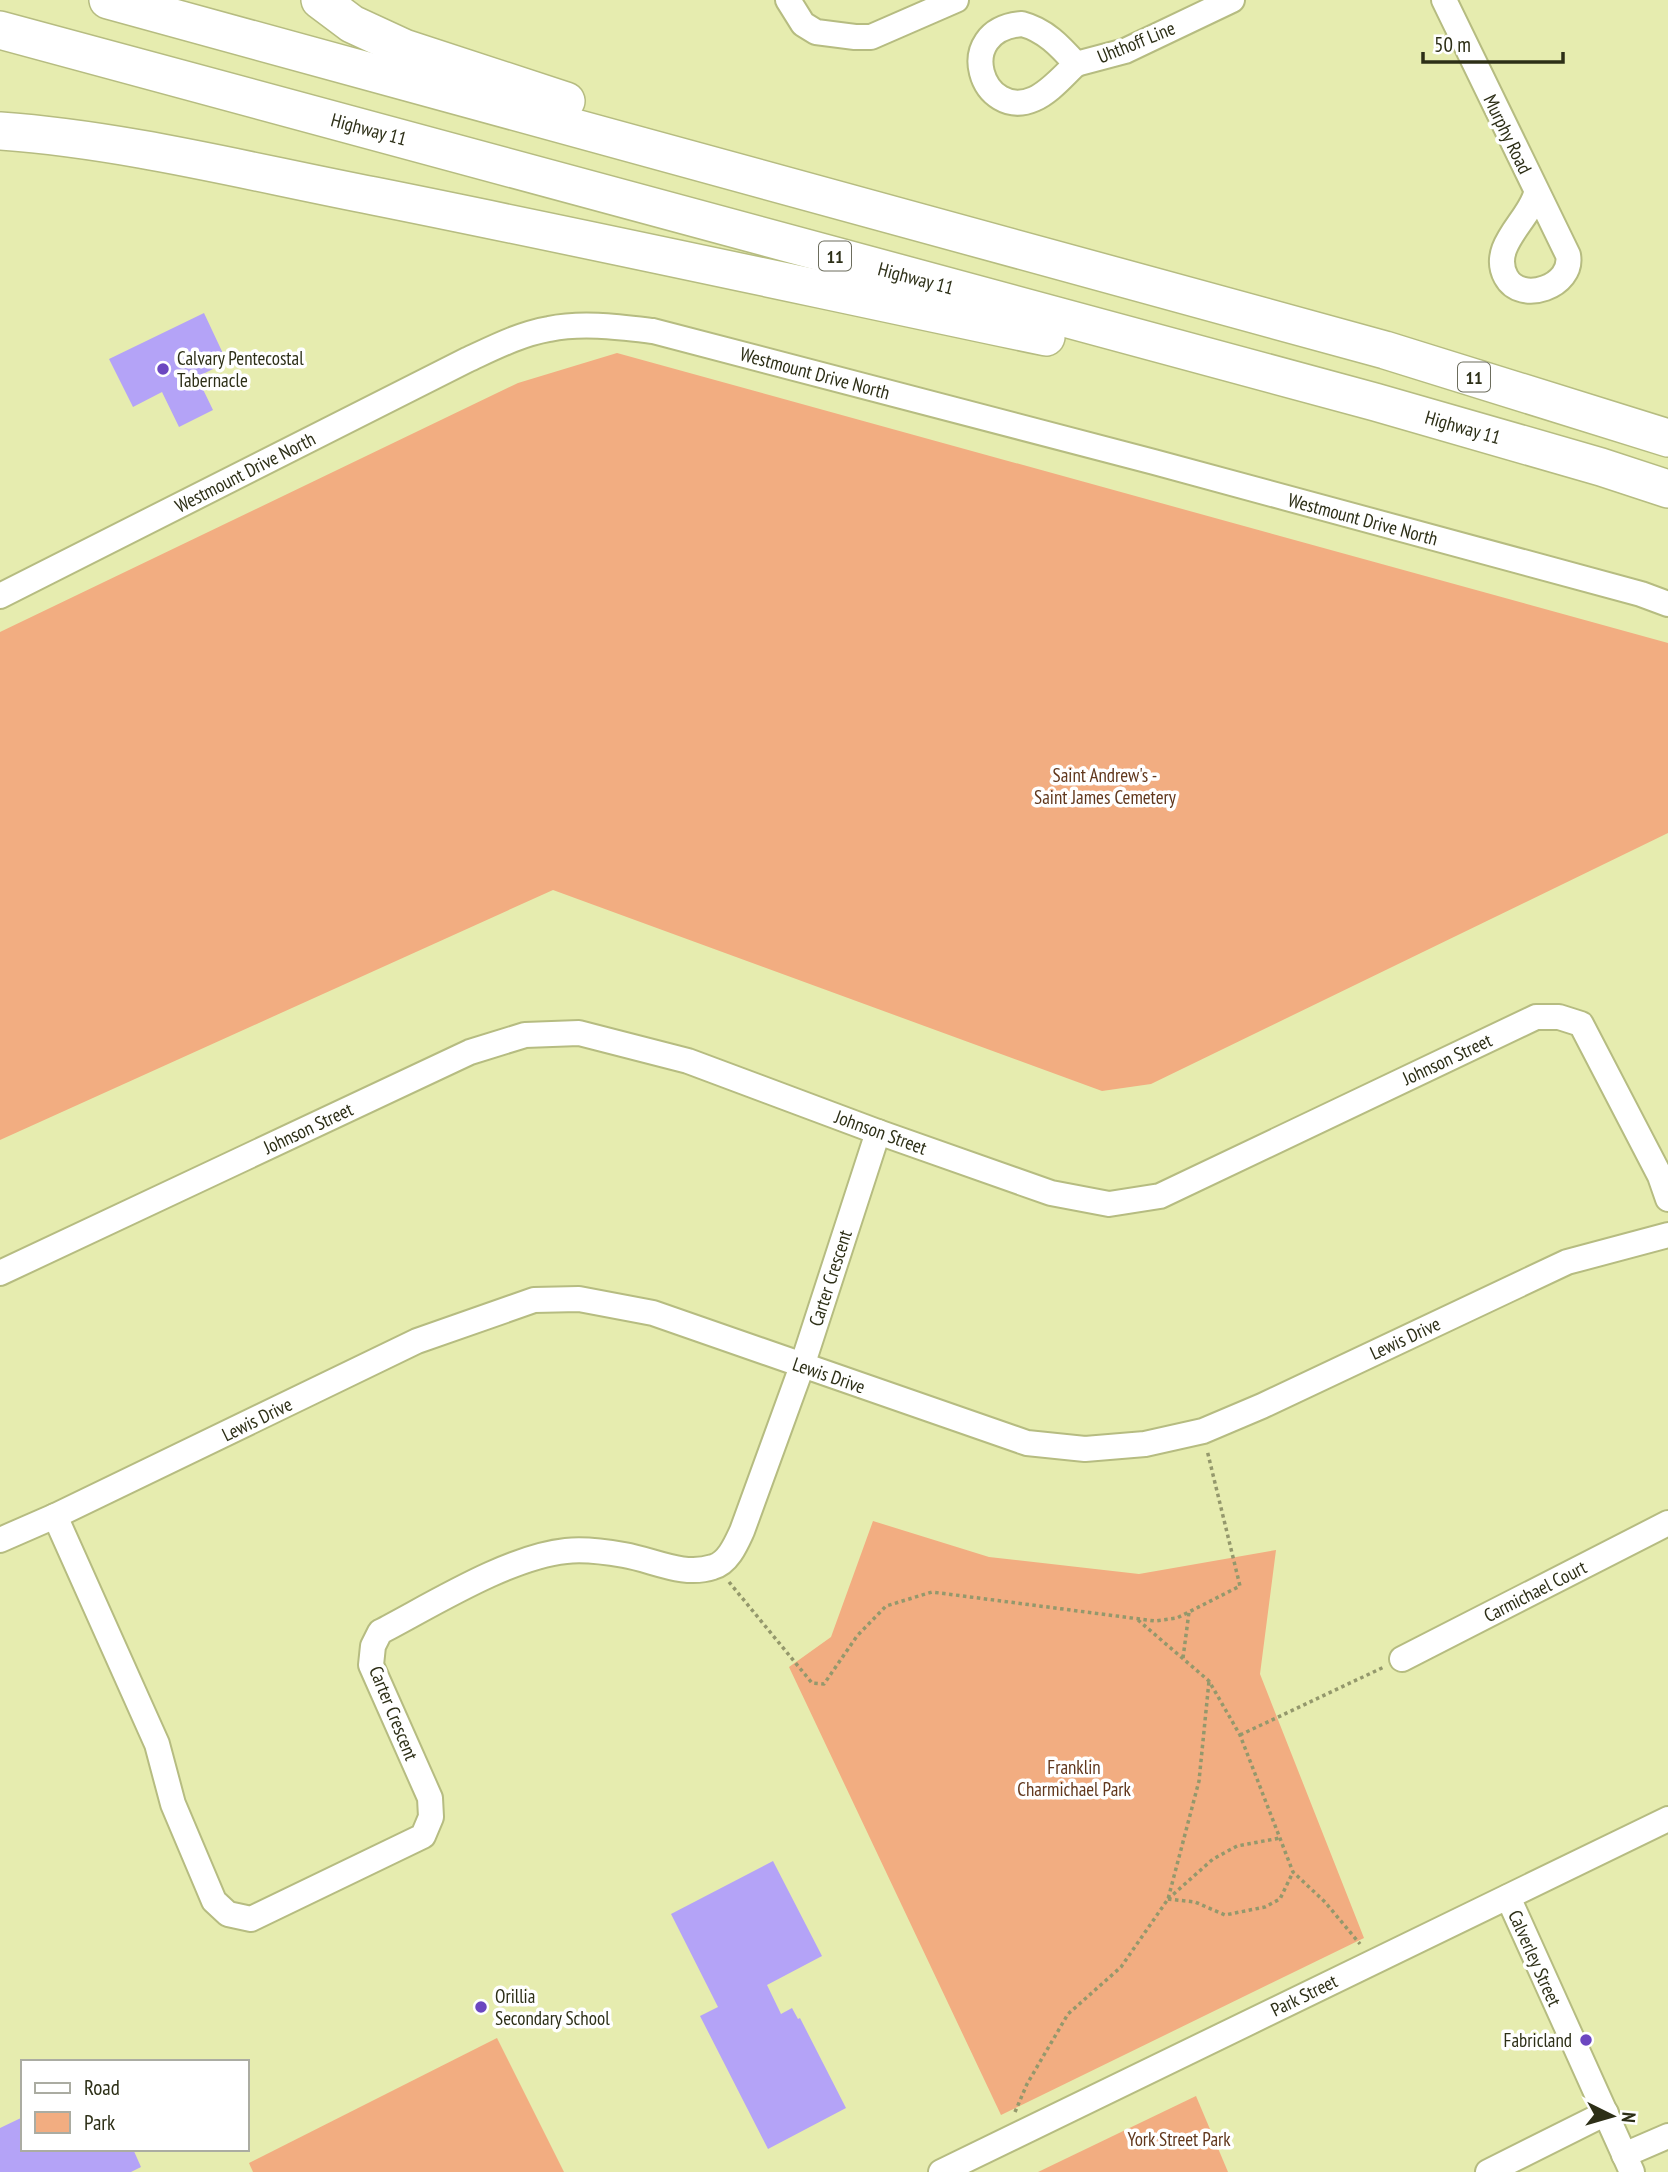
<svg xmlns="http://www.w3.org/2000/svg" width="1668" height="2172" font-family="'PT Sans Narrow',sans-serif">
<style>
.green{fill:#f2ad81}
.building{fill:#b4a3f7}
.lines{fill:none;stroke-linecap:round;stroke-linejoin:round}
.minor-casing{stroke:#b6bc81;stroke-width:28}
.highway-casing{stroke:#b6bc81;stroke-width:40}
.path{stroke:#94986c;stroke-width:3.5;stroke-dasharray:3.5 3.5;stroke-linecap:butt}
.minor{stroke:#fff;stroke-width:24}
.highway{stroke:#fff;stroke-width:37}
.poi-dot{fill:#6c47c0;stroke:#fff;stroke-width:2.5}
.labels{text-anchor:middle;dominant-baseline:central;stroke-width:7;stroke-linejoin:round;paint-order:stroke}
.shield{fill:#fff;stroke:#6c6d5d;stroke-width:2}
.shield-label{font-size:18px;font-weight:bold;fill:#2d2f17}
.street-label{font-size:19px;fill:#2d2f17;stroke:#fff}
.poi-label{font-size:19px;fill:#2d2f17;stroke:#fff;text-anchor:start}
.park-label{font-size:19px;fill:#61371c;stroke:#fff}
</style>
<rect width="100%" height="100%" fill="#e6ecaf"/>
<g class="green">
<path d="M 617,353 L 1668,643 L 1668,833 L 1151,1084 L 1102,1091 L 553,890 L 0,1140 L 0,632 L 518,383 Z"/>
<path d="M 873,1521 L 989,1557 L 1139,1574 L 1276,1550 L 1260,1674 L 1364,1938 L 1001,2115 L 789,1667 L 831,1637 Z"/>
<path d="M 497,2038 L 564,2172 L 253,2172 L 249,2163 Z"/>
<path d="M 1196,2096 L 1228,2172 L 1038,2172 Z"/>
</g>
<g class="building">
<path d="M 204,313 L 227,362 L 197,377 L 213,410 L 179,427 L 162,392 L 133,407 L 109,359 Z"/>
<path d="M 773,1861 L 822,1956 L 767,1985 L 781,2014 L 792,2008 L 798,2019 L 800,2018 L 846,2108 L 768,2149 L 700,2016 L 718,2007 L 671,1914 Z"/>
<path d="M 23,2117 L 23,2149 L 133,2149 L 141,2167 L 131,2172 L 0,2172 L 0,2128 Z"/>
</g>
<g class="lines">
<g class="minor-casing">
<g id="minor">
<path d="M 788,0 L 803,24 L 816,32 L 855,37 L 871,37 L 956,0"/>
<path d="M 1444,0 L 1568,255 C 1574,286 1521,305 1506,277 C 1489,246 1530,220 1536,193"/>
<path d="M 1022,24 C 1045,30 1060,46 1076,64 C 1063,76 1050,92 1034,99 C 982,122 951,30 1022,24 Z"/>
<path d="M 1076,64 L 1125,51 L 1232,0"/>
<path d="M 0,596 L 467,360 C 493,348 520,334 549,329 C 582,322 619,327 653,331 L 1154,462 L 1641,594 L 1668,604"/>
<path d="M 0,1273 L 470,1052 L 525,1035 L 579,1033 L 688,1061 L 878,1132 L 1051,1193 L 1109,1204 L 1160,1196 L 1536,1017 L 1559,1017 L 1581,1024 L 1660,1176 L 1668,1199"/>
<path d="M 55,1516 L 157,1744 L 173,1804 L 214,1901 L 228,1914 L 251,1919 L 423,1836 L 431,1817 L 430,1798 L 371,1665 L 373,1646 L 380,1632 C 432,1605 508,1557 566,1551 C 583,1549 607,1552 624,1555 C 654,1560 683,1577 713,1567 C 728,1563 736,1544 742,1531 L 802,1366 L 878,1132"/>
<path d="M 0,1540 L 55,1516 L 417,1341 L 534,1300 L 579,1299 L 653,1313 L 1027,1443 L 1085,1449 L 1145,1444 L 1203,1431 L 1262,1406 L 1567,1262 L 1668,1235"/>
<path d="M 1402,1659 L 1668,1523"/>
<path d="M 1508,1897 L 1632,2172"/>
<path d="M 1624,2155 L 1668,2136"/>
<path d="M 941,2172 L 1668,1819"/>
<path d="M 1488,2172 L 1606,2113"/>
</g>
</g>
<g class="highway-casing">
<g id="highway">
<path d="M 108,0 L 1385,350 L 1668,438"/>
<path d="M 320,0 L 352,24 L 404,48 L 566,101"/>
<path d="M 0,30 L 1375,402 L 1601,467 L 1668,489"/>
<path d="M 0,131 C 126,140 250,172 374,196 C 599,241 822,290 1046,337"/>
</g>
</g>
<g class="path">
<path d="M 729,1582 L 812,1683 L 824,1684 L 857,1636 L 886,1606 L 932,1592 L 1155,1621 L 1177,1618 L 1240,1586 L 1207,1450"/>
<path d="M 1138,1620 L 1209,1681 L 1240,1735 L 1293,1872 L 1325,1902 L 1360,1944"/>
<path d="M 1183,1658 L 1189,1612"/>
<path d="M 1240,1735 L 1384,1667"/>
<path d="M 1168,1899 L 1195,1902 L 1225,1915 L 1265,1907 L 1280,1899 L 1293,1872"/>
<path d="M 1168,1899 L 1213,1859 L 1237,1846 L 1280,1838"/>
<path d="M 1015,2112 L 1027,2084 L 1068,2014 L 1121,1967 L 1168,1899 L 1199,1781 L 1209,1681"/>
</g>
<use href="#minor" class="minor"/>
<use href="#highway" class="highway"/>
</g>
<g class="poi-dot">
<circle cx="163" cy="369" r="7"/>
<circle cx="481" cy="2007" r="7"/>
<circle cx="1586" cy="2040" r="7"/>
</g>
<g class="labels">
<g class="shield">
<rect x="819" y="241.5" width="32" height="29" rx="5"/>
<rect x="1458" y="362.5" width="32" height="29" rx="5"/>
</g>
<g class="shield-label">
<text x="835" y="256">11</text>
<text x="1474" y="377">11</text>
</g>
<g class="street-label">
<text transform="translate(1136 42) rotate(-22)">Uhthoff Line</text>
<text transform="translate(369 129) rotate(15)">Highway 11</text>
<text transform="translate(1508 134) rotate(64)">Murphy Road</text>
<text transform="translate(916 278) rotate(15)">Highway 11</text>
<text transform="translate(815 373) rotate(15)">Westmount Drive North</text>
<text transform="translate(1463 427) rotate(16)">Highway 11</text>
<text transform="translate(245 472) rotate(-27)">Westmount Drive North</text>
<text transform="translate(1363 519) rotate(15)">Westmount Drive North</text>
<text transform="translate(1447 1059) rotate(-25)">Johnson Street</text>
<text transform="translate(308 1128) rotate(-25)">Johnson Street</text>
<text transform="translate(881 1132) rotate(20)">Johnson Street</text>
<text transform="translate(830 1278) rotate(-72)">Carter Crescent</text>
<text transform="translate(1405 1338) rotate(-25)">Lewis Drive</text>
<text transform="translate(829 1375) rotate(19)">Lewis Drive</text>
<text transform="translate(257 1419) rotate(-26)">Lewis Drive</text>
<text transform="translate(1535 1591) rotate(-27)">Carmichael Court</text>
<text transform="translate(394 1713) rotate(68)">Carter Crescent</text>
<text transform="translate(1535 1958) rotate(66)">Calverley Street</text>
<text transform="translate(1304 1995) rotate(-26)">Park Street</text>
</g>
<g class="poi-label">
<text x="177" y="358">Calvary Pentecostal<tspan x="177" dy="22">Tabernacle</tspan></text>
<text x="495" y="1996">Orillia<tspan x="495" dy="22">Secondary School</tspan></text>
<text x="1572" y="2040" text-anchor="end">Fabricland</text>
</g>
<g class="park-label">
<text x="1105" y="775">Saint Andrew's -<tspan x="1105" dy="22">Saint James Cemetery</tspan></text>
<text x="1074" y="1767">Franklin<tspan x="1074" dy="22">Charmichael Park</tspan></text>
<text x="1179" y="2139">York Street Park</text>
</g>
</g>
<rect x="21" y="2060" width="228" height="91" fill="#ffffff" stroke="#abaca2" stroke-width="2"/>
<rect x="35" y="2083" width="35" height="10" fill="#ffffff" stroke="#abaca2" stroke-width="2"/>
<text x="84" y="2095" font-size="21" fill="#2d2f17">Road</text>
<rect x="35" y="2112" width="35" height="21" fill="#f2ad81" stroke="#abaca2" stroke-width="2"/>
<text x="84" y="2130" font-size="21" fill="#2d2f17">Park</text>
<g transform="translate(1612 2116) rotate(95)" stroke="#ffffff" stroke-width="5" paint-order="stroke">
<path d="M0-5L12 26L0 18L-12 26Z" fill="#2d2f17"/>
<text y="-10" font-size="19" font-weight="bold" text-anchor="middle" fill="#2d2f17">N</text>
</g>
<path d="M1423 52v10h140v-10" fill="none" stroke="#2d2f17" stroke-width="3.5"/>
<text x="1434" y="52" font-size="21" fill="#2d2f17" stroke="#ffffff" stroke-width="5" paint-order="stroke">50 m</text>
</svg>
